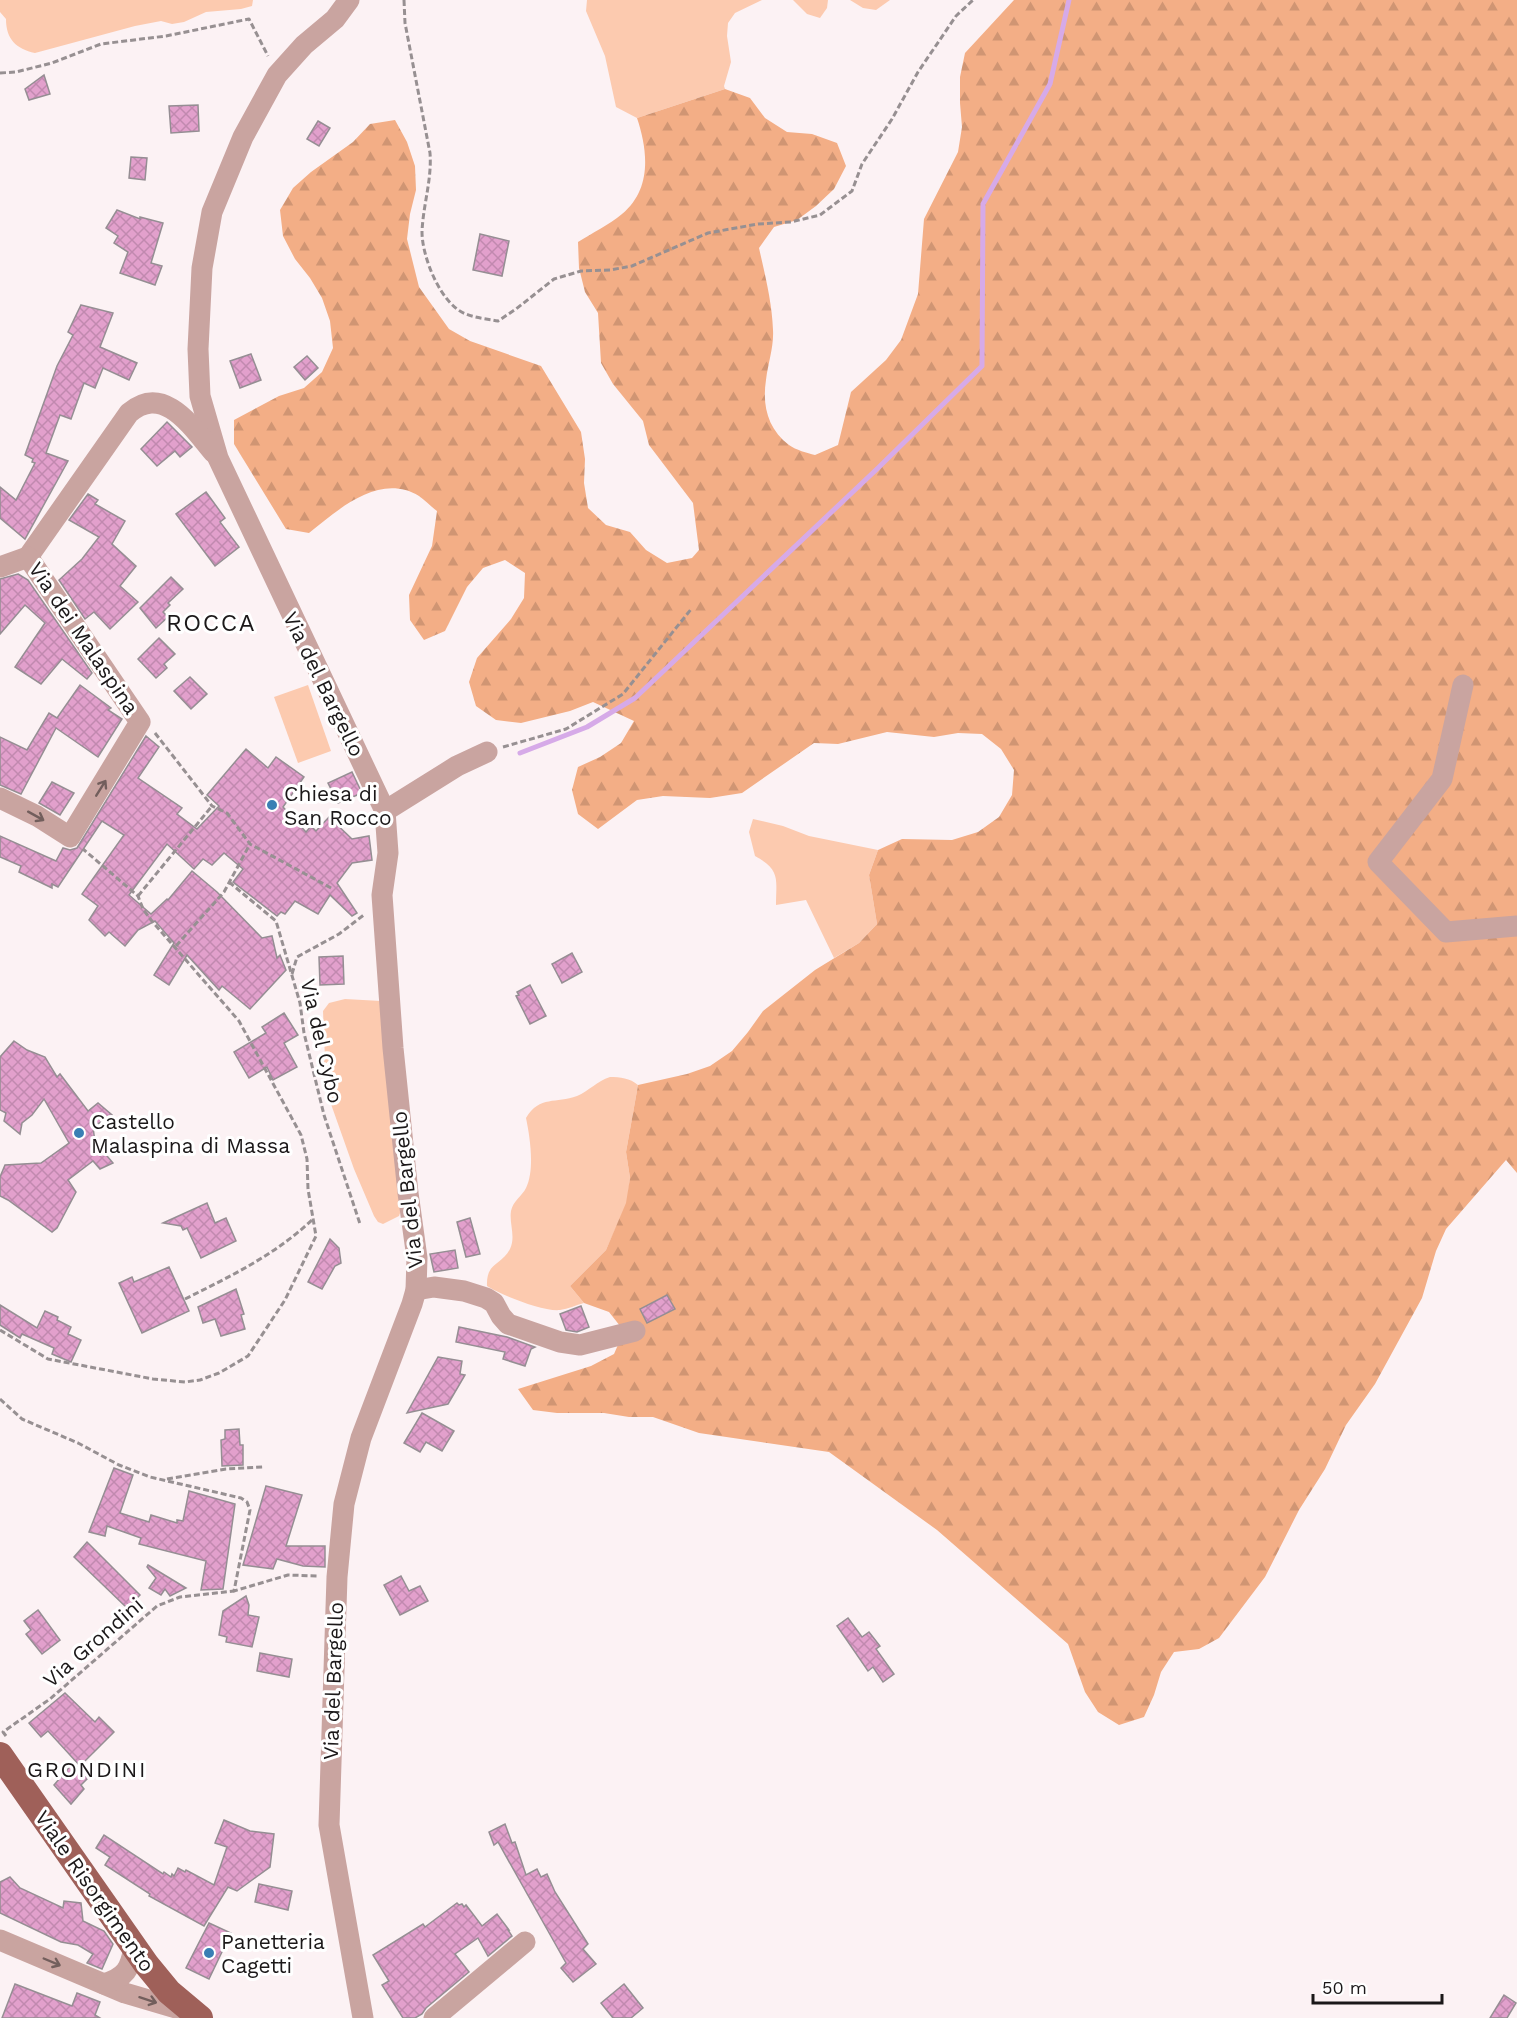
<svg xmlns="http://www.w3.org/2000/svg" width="1517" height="2018" font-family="'Work Sans',sans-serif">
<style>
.green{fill:#fccaaf}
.forest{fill:url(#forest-firs)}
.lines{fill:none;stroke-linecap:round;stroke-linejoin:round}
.stream{stroke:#d6aae8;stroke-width:5}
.building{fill:url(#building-cross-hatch);stroke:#958e93;stroke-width:1.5}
.path{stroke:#979092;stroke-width:3;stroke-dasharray:6 3;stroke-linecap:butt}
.minor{stroke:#c9a4a0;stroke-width:21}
.major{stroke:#9f6059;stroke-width:26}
.oneway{stroke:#725e5c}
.poi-dot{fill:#397fb4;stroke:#fff;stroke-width:2}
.labels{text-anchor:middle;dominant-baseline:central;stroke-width:6;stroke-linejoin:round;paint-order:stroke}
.street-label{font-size:21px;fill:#1b1819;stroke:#fff}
.poi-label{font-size:21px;fill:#1b1819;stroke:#fff;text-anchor:start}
.neighbourhood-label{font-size:22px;letter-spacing:1.5px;fill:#1b1819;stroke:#fff}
.quarter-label{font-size:24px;letter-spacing:1.5px;fill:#1b1819;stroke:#fff}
</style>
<defs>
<pattern id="forest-firs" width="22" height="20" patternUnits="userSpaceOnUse" patternTransform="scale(1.5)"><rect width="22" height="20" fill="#f3ae86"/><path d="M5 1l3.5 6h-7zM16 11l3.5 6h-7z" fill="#d09573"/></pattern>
<pattern id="building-cross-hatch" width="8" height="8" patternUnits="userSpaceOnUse" patternTransform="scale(1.5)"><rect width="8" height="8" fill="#e2a0cc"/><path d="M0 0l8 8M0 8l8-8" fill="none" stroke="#c189af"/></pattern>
</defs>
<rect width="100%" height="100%" fill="#fcf2f4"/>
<g class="green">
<path d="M 0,0 L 253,0 L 252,6 L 241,9 L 206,12 L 184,22 L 172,24 L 161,21 L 135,26 L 35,53 C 16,49 6,39 6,19 L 0,12 Z"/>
<path d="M 587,0 L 762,0 L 735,13 L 728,23 L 727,36 L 731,62 L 724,86 L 725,89 L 637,118 L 616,107 L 605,56 L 586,11 Z"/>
<path d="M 793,0 L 828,0 L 827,8 L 820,18 L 807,14 Z"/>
<path d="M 850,0 L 890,0 L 876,10 L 863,8 Z"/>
<path d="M 308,685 L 331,751 L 298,763 L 274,697 Z"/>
<path d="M 753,819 L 783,826 L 809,836 L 878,850 L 869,875 L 877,924 L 859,943 L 834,958 L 806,900 L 776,905 C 776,879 781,870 755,856 L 749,832 Z"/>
<path d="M 345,999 L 381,1001 L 401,1210 L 399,1216 L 383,1224 L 378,1222 L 374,1216 L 354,1169 L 326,1090 L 322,1068 L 325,1059 L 323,1011 L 329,1003 Z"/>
<path d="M 610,1077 C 620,1077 630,1078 638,1085 L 626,1152 L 630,1178 L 627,1203 L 606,1250 L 570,1286 L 584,1303 C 576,1305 568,1309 560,1310 C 544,1312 501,1295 487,1286 C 486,1262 501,1266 510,1249 C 516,1236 509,1224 511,1211 C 513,1201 522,1196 526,1188 C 535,1170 530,1137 526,1118 C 540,1095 556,1104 577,1096 C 589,1091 597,1081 610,1077 Z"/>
</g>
<path class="forest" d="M 1014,0 L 1517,0 L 1517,1173 L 1506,1160 L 1446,1229 L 1436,1251 L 1422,1298 L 1375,1384 L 1346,1425 L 1325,1469 L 1299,1510 L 1265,1577 L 1219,1638 L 1199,1649 L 1174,1652 L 1161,1672 L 1154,1695 L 1144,1717 L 1119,1725 L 1098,1712 L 1085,1692 L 1068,1644 L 937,1530 L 829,1452 L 699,1433 L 653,1417 L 629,1417 L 604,1413 L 557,1413 L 533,1410 L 518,1389 L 591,1366 L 614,1354 L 624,1331 L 609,1312 L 584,1303 L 570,1286 L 606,1250 L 626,1203 L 630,1178 L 626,1152 L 638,1085 L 687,1074 L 710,1066 L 732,1051 L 748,1032 L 763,1011 L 815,970 L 859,943 L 877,924 L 869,875 L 878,850 L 902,839 L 952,840 L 978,832 L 999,817 L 1012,795 L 1014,770 L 1001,749 L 982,734 L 958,733 L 934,737 L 887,732 L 838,744 L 814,743 L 742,793 L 710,798 L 663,796 L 637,800 L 598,829 L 578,814 L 572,790 L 578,767 L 600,757 L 621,743 L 634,721 L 593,702 L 570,711 L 521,723 L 496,720 L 476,706 L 469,682 L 477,658 L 511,619 L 524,598 L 525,573 L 505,560 L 483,568 L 467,587 L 445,631 L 424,640 L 410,620 L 409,595 L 432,546 L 437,511 C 431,507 425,500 419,496 C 379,472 338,510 309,533 L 286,529 L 234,444 L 234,420 L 279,396 L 304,388 L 322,372 L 333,348 L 330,321 L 322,298 L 310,278 L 295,259 L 283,236 L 280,210 L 293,188 L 311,172 L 353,142 L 370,124 L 395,120 L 407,142 L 415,166 L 416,190 L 410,214 L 407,239 L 419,287 L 449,329 L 470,341 L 541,366 L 581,432 L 585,459 L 584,483 L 588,508 L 606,525 L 630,532 L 646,550 L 667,563 L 692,558 L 699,550 L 693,503 L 649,445 L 643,421 L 613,384 L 601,363 L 598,313 L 585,292 L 579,268 L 578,242 C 592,233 609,225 622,214 C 652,189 648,151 637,118 L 725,89 L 750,98 L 765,118 L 787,132 L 812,134 L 837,143 L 846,166 L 834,189 L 816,206 L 797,220 L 774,227 L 759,248 C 765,275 772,302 773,330 C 774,347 768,363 766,380 C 762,406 768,429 789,445 C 796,450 807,453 815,455 L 838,445 L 851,392 L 886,360 L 901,340 L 918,294 L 924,219 L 958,152 L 962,127 L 960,103 L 960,77 L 965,53 Z"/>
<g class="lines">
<path class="stream" d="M 520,753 L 587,727 L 635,698 L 878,468 L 982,366 L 983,204 L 1050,84 L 1069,0"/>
</g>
<g class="building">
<path d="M 44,75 L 50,94 L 29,100 L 25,89 Z"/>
<path d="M 198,105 L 199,131 L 171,133 L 169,106 Z"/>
<path d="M 318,121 L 330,128 L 319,146 L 307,139 Z"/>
<path d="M 131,157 L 147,158 L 145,180 L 129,178 Z"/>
<path d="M 117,210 L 140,219 L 140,217 L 163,223 L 151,263 L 162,266 L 155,285 L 120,273 L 128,252 L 114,243 L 118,236 L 106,228 Z"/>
<path d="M 480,234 L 509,241 L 502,276 L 473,270 Z"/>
<path d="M 81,305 L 113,313 L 100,347 L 137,363 L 129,380 L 103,368 L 95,388 L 84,383 L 71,419 L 60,415 L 46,453 L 68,461 L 25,539 L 0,518 L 0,487 L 16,500 L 35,463 L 32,462 L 33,459 L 25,455 L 57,366 L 73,335 L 68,332 Z"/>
<path d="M 251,354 L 261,380 L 240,388 L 230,361 Z"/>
<path d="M 307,356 L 318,368 L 305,380 L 294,367 Z"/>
<path d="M 167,422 L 192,447 L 180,457 L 175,451 L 157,466 L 141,449 Z"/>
<path d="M 206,492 L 225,518 L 220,522 L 239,547 L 215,566 L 176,514 Z"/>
<path d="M 88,494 L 98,500 L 95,504 L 125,521 L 112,544 L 136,566 L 120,586 L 138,602 L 110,629 L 94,612 L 85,619 L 59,580 L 82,559 L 99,537 L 69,520 Z"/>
<path d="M 18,574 L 28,580 L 92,673 L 87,679 L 62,659 L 41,684 L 15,667 L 45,623 L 25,605 L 0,634 L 0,579 Z"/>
<path d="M 171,577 L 183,589 L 168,603 L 170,605 L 163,612 L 168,617 L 156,628 L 140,608 Z"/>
<path d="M 159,638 L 175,654 L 164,664 L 167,668 L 156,678 L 138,659 Z"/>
<path d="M 190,677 L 207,694 L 191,709 L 174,691 Z"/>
<path d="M 80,685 L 111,708 L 108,710 L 122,719 L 98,757 L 56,728 L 21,794 L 0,785 L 0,737 L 27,750 L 49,713 L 57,718 Z"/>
<path d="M 146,736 L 159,747 L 138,778 L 182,808 L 177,814 L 197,829 L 219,806 L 207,795 L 246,749 L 268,768 L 276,757 L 304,777 L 283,807 L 306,832 L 311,826 L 316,831 L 329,817 L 352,839 L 369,836 L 372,860 L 352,863 L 337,883 L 357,913 L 352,916 L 330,895 L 318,914 L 295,901 L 285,914 L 281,912 L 277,916 L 233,882 L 243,869 L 224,853 L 212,865 L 203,859 L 194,869 L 167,844 L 129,895 L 151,914 L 167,899 L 168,900 L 192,871 L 217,892 L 262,938 L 272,936 L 277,958 L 280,955 L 286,970 L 250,1009 L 222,986 L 219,990 L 187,955 L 169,985 L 154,975 L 174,943 L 155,921 L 138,930 L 125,946 L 109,932 L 105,936 L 89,920 L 98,906 L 82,894 L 124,835 L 102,821 L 58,887 L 52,884 L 52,888 L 19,872 L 21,866 L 0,857 L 0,836 L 56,861 L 63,848 L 70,850 L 77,848 Z"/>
<path d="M 352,772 L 362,793 L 338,803 L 328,783 Z"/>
<path d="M 52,782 L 74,793 L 60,815 L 39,803 Z"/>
<path d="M 572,953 L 582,972 L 562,983 L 552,964 Z"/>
<path d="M 343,956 L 344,984 L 320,985 L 319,957 Z"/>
<path d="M 530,985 L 546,1016 L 530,1024 L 516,996 L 519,995 L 517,992 Z"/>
<path d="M 284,1013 L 298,1035 L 284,1043 L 297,1067 L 273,1080 L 267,1067 L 249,1078 L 234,1052 L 266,1033 L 262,1027 Z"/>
<path d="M 14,1041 L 27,1050 L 45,1057 L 57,1077 L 60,1074 L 88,1111 L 98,1103 L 112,1115 L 93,1127 L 95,1142 L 113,1163 L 100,1169 L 93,1161 L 68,1180 L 76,1192 L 57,1228 L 52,1232 L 8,1200 L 0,1196 L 0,1177 L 5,1165 L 41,1163 L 69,1143 L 44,1099 L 32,1115 L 22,1123 L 20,1134 L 4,1121 L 6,1113 L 0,1110 L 0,1057 Z"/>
<path d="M 207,1203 L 215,1223 L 226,1218 L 236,1241 L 201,1258 L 187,1228 L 183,1230 L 181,1226 L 163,1223 Z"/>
<path d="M 470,1218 L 480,1254 L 466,1257 L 457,1222 Z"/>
<path d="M 330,1239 L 339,1248 L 341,1263 L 335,1266 L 322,1289 L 308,1282 Z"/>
<path d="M 455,1250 L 458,1268 L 434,1272 L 430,1254 Z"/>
<path d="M 169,1267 L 189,1311 L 142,1333 L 119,1283 L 132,1277 L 134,1282 Z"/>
<path d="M 236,1289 L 244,1314 L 241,1315 L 245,1329 L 221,1336 L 215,1319 L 203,1323 L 198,1307 Z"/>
<path d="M 667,1295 L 675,1309 L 647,1323 L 640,1309 Z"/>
<path d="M 0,1305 L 37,1328 L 45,1311 L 58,1317 L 57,1320 L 71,1327 L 68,1334 L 81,1340 L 71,1362 L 52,1354 L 54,1348 L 22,1334 L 20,1338 L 0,1325 Z"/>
<path d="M 581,1306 L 589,1327 L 577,1332 L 566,1330 L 560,1314 Z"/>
<path d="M 459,1327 L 507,1337 L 535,1347 L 531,1349 L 525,1366 L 503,1359 L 505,1352 L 456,1342 Z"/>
<path d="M 438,1357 L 462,1361 L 460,1374 L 465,1375 L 448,1404 L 407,1413 Z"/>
<path d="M 422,1413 L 454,1431 L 442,1451 L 426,1442 L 420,1452 L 404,1443 Z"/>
<path d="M 239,1429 L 240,1445 L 243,1445 L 243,1465 L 222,1466 L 221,1440 L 225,1439 L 225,1430 Z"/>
<path d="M 114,1468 L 133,1475 L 120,1513 L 149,1522 L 151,1515 L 177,1523 L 177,1520 L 183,1521 L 189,1491 L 235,1504 L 223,1589 L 201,1590 L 206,1561 L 139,1544 L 141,1538 L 107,1526 L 105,1536 L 89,1532 Z"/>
<path d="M 266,1486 L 302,1495 L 286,1546 L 325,1546 L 325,1567 L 303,1566 L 277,1559 L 273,1569 L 243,1565 Z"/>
<path d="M 87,1542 L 140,1595 L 127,1608 L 74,1557 Z"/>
<path d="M 148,1565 L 186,1588 L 170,1596 L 165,1589 L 161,1595 L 149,1588 L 156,1578 L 147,1567 Z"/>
<path d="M 401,1576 L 409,1591 L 420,1586 L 428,1601 L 400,1615 L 384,1585 Z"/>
<path d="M 246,1596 L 249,1605 L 248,1615 L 259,1617 L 252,1647 L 226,1642 L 227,1637 L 219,1635 L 223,1611 Z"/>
<path d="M 38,1610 L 60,1640 L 42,1654 L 26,1634 L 31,1630 L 24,1621 Z"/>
<path d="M 848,1618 L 862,1637 L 869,1632 L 880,1646 L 876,1649 L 894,1674 L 883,1682 L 873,1667 L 868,1671 L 837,1626 Z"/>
<path d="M 260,1653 L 292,1659 L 289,1677 L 257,1671 Z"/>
<path d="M 65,1693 L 95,1722 L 99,1717 L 114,1732 L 80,1766 L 48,1731 L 41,1737 L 29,1723 Z"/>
<path d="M 73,1763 L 88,1778 L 81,1785 L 84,1789 L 71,1804 L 54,1785 Z"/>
<path d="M 224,1820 L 250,1831 L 274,1834 L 270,1867 L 237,1891 L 228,1887 L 204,1926 L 149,1896 L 150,1894 L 105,1865 L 110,1857 L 96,1848 L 104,1835 L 163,1874 L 164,1872 L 171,1877 L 172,1874 L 174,1876 L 178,1868 L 185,1872 L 186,1870 L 214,1885 L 227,1847 L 215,1843 Z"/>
<path d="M 505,1824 L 512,1843 L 515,1842 L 526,1875 L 537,1869 L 541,1877 L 547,1874 L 555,1892 L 588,1944 L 583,1949 L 596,1964 L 573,1982 L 561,1968 L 566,1963 L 498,1842 L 494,1845 L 489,1832 Z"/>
<path d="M 10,1877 L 20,1888 L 63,1908 L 64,1901 L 81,1903 L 83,1921 L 104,1931 L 113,1944 L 102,1969 L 87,1963 L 93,1954 L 78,1945 L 61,1942 L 0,1913 L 0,1882 Z"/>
<path d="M 259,1884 L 292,1891 L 288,1910 L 255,1902 Z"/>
<path d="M 457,1903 L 459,1905 L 462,1904 L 464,1907 L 466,1905 L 482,1926 L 497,1914 L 509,1930 L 508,1930 L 512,1936 L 488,1956 L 478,1938 L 455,1954 L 469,1972 L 426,2008 L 422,2014 L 415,2018 L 403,2018 L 382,1985 L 389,1981 L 373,1955 L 423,1924 L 425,1927 Z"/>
<path d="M 209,1923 L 231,1933 L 209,1979 L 186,1968 Z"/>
<path d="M 15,1984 L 72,2006 L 77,1993 L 100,2002 L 95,2015 L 100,2018 L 2,2018 Z"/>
<path d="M 624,1984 L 643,2008 L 631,2018 L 613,2018 L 601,2003 Z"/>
<path d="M 1504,1995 L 1516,2003 L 1507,2018 L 1490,2018 Z"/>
</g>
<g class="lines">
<g class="path">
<path d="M 404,0 L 405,23 L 430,153 C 432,180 423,205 422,232 C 422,257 441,305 466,314 C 476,318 488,319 498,321 L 516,309 L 554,279 L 581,271 L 610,270 L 632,266 L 708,233 L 758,224 L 791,222 L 820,215 L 852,191 L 862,164 L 892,119 L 918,72 L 956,16 L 973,0"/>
<path d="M 0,73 L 16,72 L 52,63 L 101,44 L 166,36 L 249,19 L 268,56"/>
<path d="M 155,733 L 212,806 L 227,813 L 250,844 L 333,889"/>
<path d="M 503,747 L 566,729 L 623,694 L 692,608"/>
<path d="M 229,882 L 276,921 L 300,1003 L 304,1033 L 324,1115 L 360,1224"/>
<path d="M 138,896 L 212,806"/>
<path d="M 176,946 L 224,892 L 250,844"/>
<path d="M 292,974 L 297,957 L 339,934 L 365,914"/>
<path d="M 185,1299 C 231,1276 275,1255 313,1219"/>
<path d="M 0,1330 L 48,1359 L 153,1379 L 185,1382 L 200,1380 L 219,1373 L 248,1356 L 285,1300 L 316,1236 L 308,1189 L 307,1159 L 301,1135 L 239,1021 L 151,920 L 143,909 L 138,896 L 83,849"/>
<path d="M 0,1399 L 22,1419 L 78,1443 L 119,1465 L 150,1477 L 241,1498 L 247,1502 L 250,1510 L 234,1591 L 288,1575 L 317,1576"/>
<path d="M 167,1479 L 226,1469 L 263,1467"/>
<path d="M 6,1736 L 3,1732 L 50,1699 L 157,1606 L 180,1597 L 234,1591"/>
</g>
<g class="minor">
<path d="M 349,0 L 335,19 L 304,45 L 277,75 L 243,137 L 212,212 L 202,268 L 198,349 L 200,396 L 218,458 L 385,811 L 388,853 L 382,895 L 393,1048 L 408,1193 L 417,1258 L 416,1290 L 412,1304 L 361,1438 L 344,1504 L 337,1577 L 329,1825 L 363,2018"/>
<path d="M 28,557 L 129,413 C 164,383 192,427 214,453"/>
<path d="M 0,567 L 28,557"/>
<path d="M 1463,685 L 1442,779 L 1378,862 L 1446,932 L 1517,926"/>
<path d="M 0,798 L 37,816 L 70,837 L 140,722 L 28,557"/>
<path d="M 385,811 L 457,766 L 487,752"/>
<path d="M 416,1290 L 434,1287 L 464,1291 L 486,1298 L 494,1303 L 501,1316 L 508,1324 L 560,1342 L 580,1345 L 635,1331"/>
<path d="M 0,1940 L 125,1993 L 193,2013"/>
<path d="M 104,1984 C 126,1977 130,1969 134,1948"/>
<path d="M 434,2018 L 525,1942"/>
</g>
<path class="major" d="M 0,1755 L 146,1964 L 169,1992 L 200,2018"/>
</g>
<defs><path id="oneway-shaft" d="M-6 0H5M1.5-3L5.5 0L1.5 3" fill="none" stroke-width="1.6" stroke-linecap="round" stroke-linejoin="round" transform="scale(1.5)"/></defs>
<g class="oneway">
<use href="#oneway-shaft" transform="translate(101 788) rotate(-58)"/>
<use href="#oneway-shaft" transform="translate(36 816) rotate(29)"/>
<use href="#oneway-shaft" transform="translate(52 1962) rotate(23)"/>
<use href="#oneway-shaft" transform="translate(148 2000) rotate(18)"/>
</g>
<g class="poi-dot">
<circle cx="272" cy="805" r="6"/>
<circle cx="79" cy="1133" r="6"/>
<circle cx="209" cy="1953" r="6"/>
</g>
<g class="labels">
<g class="street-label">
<text transform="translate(84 638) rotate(56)">Via dei Malaspina</text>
<text transform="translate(324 684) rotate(64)">Via del Bargello</text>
<text transform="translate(322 1041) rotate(77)">Via del Cybo</text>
<text transform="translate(407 1190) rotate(-96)">Via del Bargello</text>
<text transform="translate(93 1642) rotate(-41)">Via Grondini</text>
<text transform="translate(333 1681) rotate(-88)">Via del Bargello</text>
<text transform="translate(95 1891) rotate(55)">Viale Risorgimento</text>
</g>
<g class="poi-label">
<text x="284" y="793">Chiesa di<tspan x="284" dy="24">San Rocco</tspan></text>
<text x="91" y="1121">Castello<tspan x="91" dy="24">Malaspina di Massa</tspan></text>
<text x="221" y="1941">Panetteria<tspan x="221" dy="24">Cagetti</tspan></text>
</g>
<g class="neighbourhood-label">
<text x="87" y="1769">GRONDINI</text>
</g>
<g class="quarter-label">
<text x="211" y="623">ROCCA</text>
</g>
</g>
<path d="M1313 1994v9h129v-9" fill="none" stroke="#1b1819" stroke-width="3"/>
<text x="1322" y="1994" font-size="18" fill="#1b1819" stroke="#ffffff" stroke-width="4.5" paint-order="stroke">50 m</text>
</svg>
